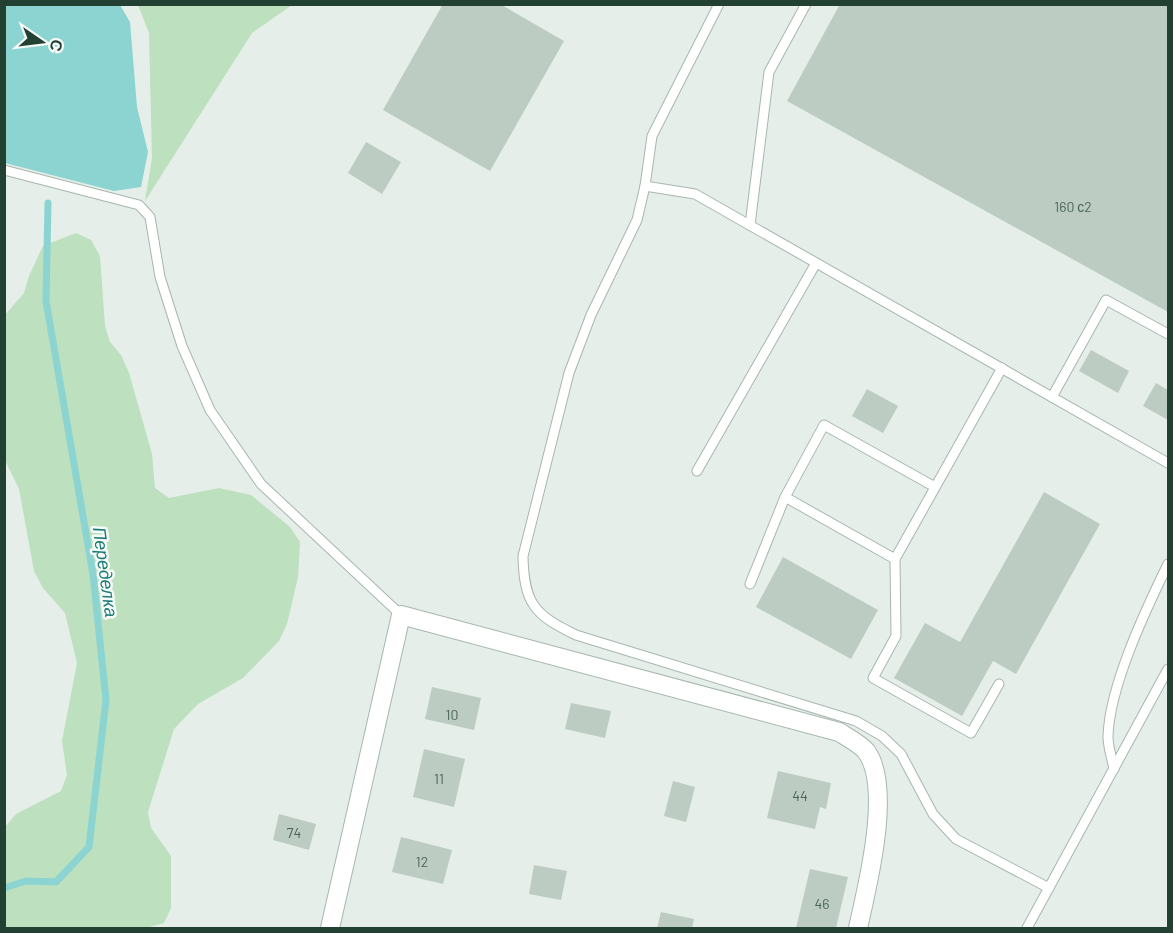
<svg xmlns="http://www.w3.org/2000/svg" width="1173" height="933" font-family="Barlow,sans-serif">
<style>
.green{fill:#bde0bf}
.water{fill:#8bd4d1}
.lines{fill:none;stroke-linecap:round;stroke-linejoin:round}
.stream{stroke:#8bd4d1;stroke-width:7}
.building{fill:#bdccc3}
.service-casing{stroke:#a7b7ae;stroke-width:11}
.minor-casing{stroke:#a7b7ae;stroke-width:20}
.service{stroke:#fff;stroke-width:9}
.minor{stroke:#fff;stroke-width:18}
.labels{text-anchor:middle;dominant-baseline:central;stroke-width:5;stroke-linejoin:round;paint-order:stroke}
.number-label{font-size:14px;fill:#4a6457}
.water-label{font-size:18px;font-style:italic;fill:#1a7a77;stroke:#f5faf7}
</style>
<rect width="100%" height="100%" fill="#e5eee8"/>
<g class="green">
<path d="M 138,5 L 292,5 L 252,33 L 145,201 L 152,158 L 149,33 Z"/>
<path d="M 76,233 L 91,240 L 100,256 L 105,326 L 110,342 L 121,355 L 129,373 L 152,454 L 155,488 L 169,498 L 219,488 L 251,495 L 290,527 L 300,542 L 298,577 L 287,624 L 279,641 L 243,678 L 198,704 L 174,729 L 148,812 L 151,828 L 171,856 L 171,908 L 164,923 L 146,928 L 5,928 L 5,827 L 16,814 L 61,791 L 67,775 L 62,741 L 77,663 L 65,613 L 43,588 L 34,571 L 19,489 L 5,460 L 5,315 L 24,293 L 29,276 L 43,246 Z"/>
</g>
<path class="water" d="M 4,5 L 120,5 L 130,22 L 137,107 L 148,152 L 141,187 L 114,191 L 5,163 Z"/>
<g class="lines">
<path class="stream" d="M 4,888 L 26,881 L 56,882 L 89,847 L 106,700 L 93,574 L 46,301 L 48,203"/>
</g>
<g class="building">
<path d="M 443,4 L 500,4 L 564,41 L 490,171 L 383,110 Z"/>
<path d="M 840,4 L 1168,4 L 1168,312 L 787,101 Z"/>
<path d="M 366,142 L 401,162 L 382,194 L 348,173 Z"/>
<path d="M 1091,350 L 1129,371 L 1118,393 L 1079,371 Z"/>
<path d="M 1156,383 L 1168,390 L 1168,420 L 1143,406 Z"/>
<path d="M 867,389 L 898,406 L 883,433 L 852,416 Z"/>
<path d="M 1044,492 L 1100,524 L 1016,674 L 993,661 L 962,716 L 894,678 L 925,623 L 960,642 Z"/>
<path d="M 783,557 L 878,610 L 851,659 L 756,607 Z"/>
<path d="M 432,687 L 481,698 L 474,730 L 425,719 Z"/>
<path d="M 571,703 L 611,711 L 605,738 L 565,729 Z"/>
<path d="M 424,749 L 465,759 L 454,807 L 413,797 Z"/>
<path d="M 778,771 L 831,783 L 826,809 L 820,807 L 815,829 L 767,818 Z"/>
<path d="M 673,781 L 695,787 L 686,822 L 664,816 Z"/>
<path d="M 279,814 L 316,824 L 309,850 L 273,840 Z"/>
<path d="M 401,837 L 452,850 L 443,884 L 392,872 Z"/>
<path d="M 534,865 L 567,871 L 561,900 L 529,894 Z"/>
<path d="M 810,869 L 848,877 L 836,928 L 796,928 Z"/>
<path d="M 661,912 L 694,919 L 692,928 L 657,928 Z"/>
</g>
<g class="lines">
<g class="service-casing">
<g id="service">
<path d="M 719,4 L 652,136 L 645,186 L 637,220 L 591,315 L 569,373 L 523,556 C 524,603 534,615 576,635 L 856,721 L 882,736 L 901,754 L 933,814 L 956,839 L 1049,888"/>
<path d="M 4,170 L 139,205 L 150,217 L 160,277 L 182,346 L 210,410 L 261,484 L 401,615"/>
<path d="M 645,186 L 695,194 L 1168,463"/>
<path d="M 750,225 L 769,72 L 806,4"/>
<path d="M 1052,397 L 1106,300 L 1168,334"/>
<path d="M 697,471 L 816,263"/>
<path d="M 785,497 L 895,559 L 1002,368"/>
<path d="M 895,559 L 896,636 L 873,678 L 971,733 L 999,684"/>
<path d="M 750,584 L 785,497 L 824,425 L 935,487"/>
<path d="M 1114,769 C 1112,759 1108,747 1108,737 C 1109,687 1146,609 1168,564"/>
<path d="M 1027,928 L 1168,669"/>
</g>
</g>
<g class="minor-casing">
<path id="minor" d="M 330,928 L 401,615 L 839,732 C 847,737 860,744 866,751 C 893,787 867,887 858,928"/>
</g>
<use href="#service" class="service"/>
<use href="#minor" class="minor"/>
</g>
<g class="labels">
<g class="number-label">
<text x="1073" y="206">160 с2</text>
<text x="452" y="714">10</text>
<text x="439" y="778">11</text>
<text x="800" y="795">44</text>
<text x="294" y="832">74</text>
<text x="422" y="861">12</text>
<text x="822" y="903">46</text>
</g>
<g class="water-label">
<text transform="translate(106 572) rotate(82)">Переделка</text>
</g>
</g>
<rect width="1173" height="933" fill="none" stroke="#234133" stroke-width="12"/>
<g transform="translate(42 42) rotate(104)" stroke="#f5faf7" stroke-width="4.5" paint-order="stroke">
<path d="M0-4.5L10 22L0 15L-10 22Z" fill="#234133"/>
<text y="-9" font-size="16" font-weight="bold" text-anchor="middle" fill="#234133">С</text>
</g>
</svg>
